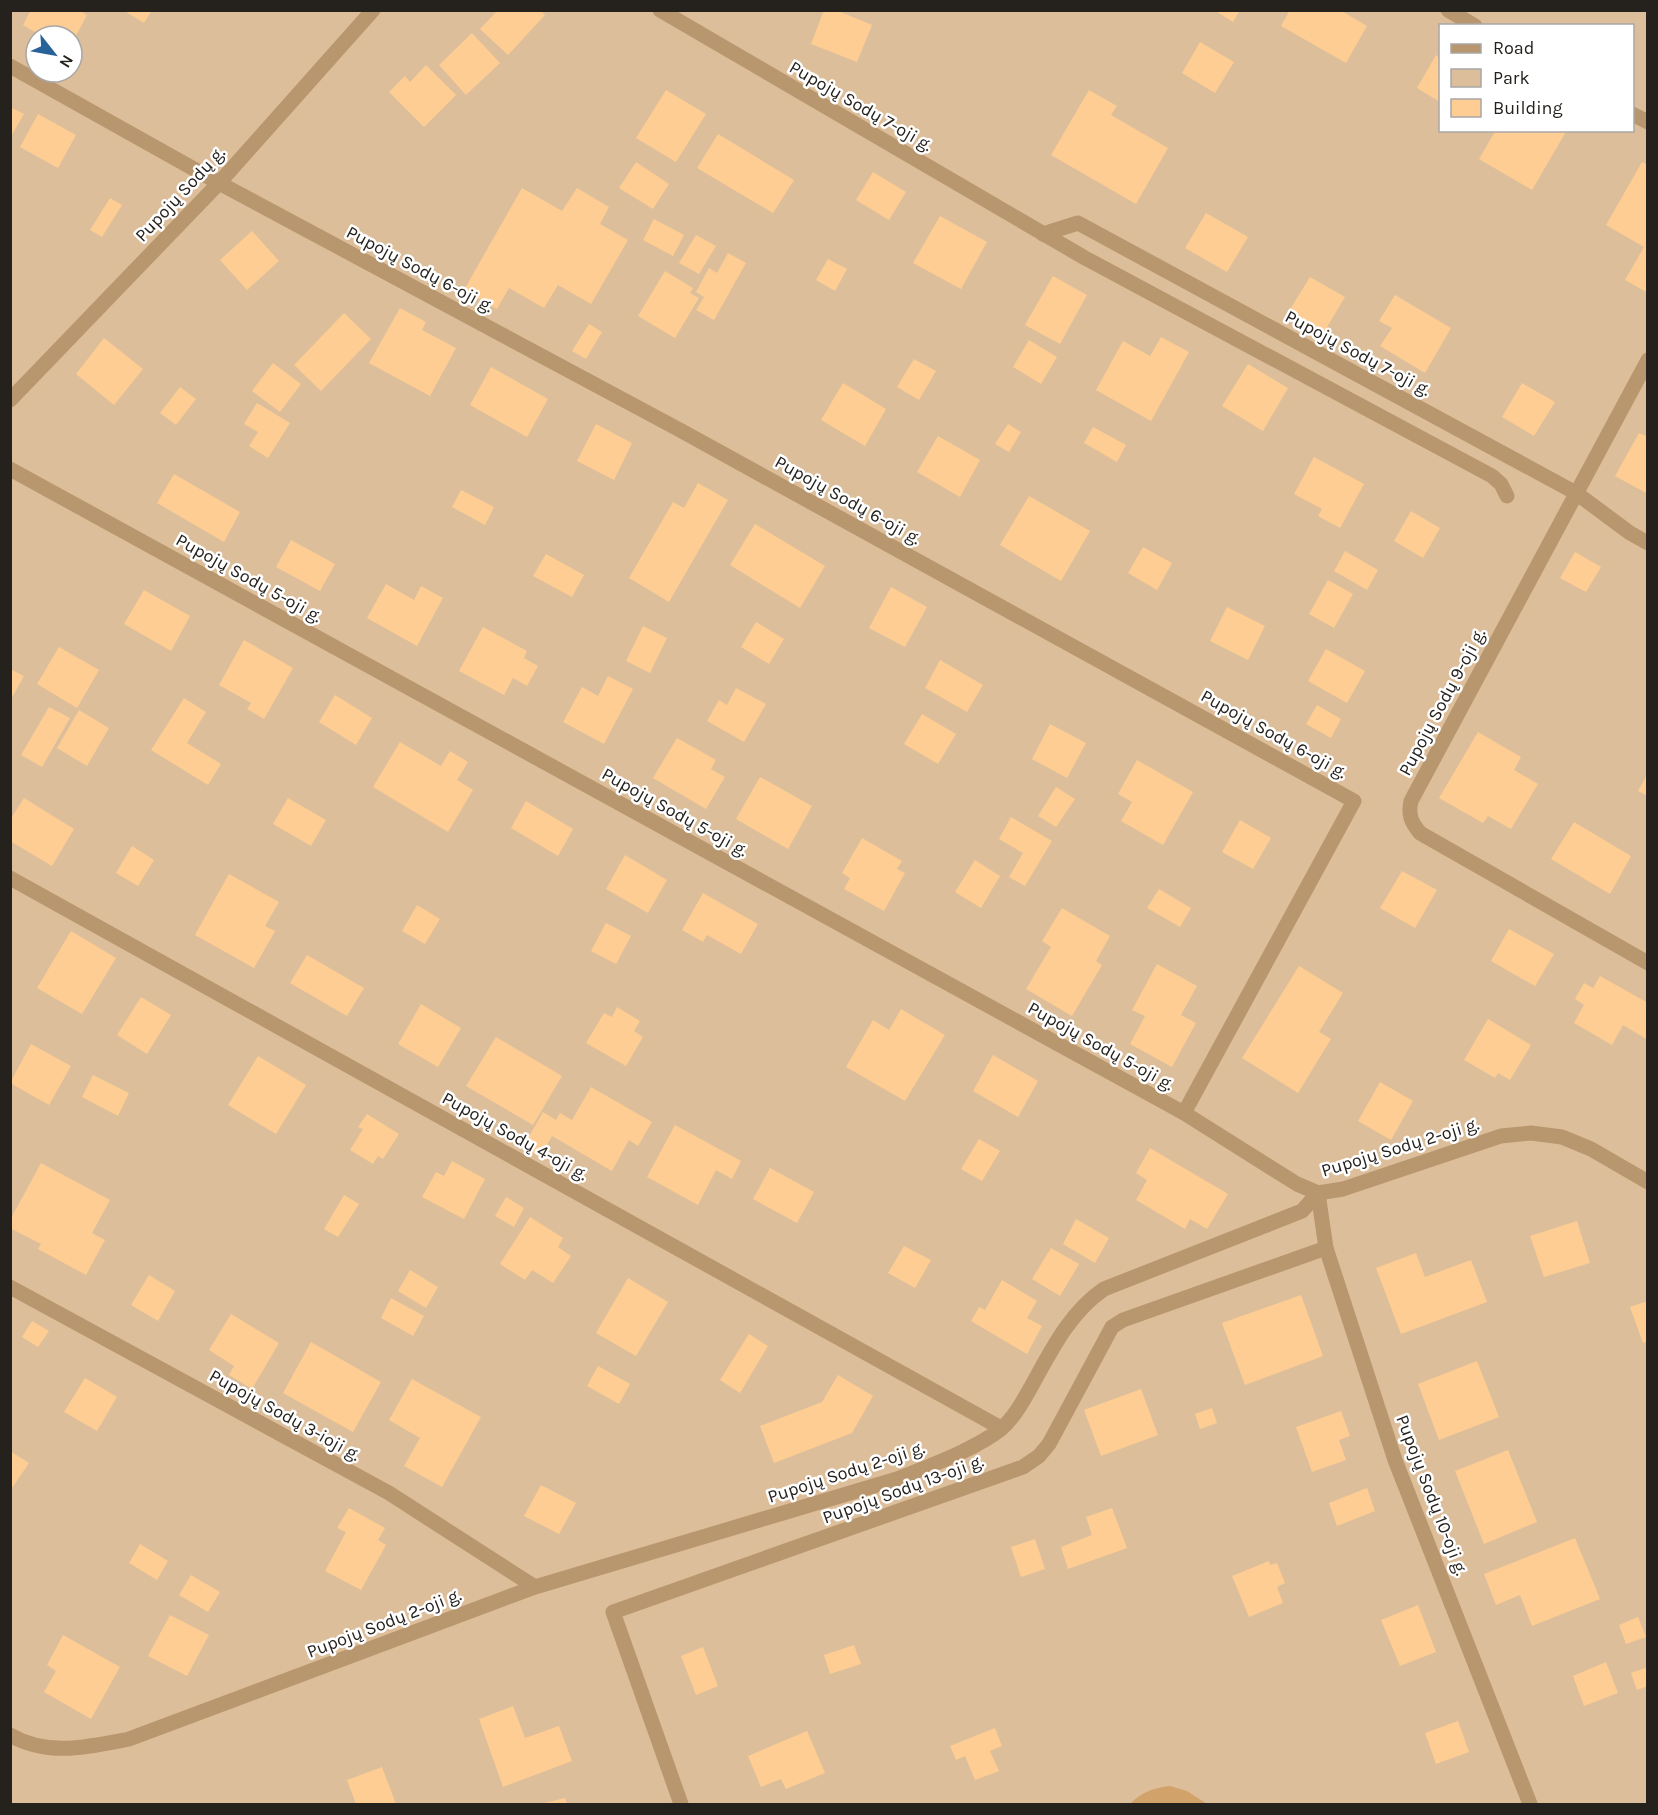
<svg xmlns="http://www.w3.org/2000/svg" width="1658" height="1815" font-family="Karla,sans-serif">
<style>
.green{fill:#ddbe9a;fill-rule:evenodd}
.water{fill:#d1a269}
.building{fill:#fecd93}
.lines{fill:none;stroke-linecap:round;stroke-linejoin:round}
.minor{stroke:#b9976e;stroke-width:15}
.labels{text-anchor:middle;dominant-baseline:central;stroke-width:5;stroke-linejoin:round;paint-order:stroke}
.street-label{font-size:18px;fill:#25221e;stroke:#fff}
</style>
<rect width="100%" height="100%" fill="#f5ede3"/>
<path class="green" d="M 11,11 L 1647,11 L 1647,1804 L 11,1804 ZM 1440,26 L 1632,26 L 1632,130 L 1440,130 ZM 36,36 L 72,36 L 72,72 L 36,72 Z"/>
<path class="water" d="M 1170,1786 L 1187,1791 L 1207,1804 L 1130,1804 C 1142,1792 1153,1788 1170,1786 Z"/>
<g class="building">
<path d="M 31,10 L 78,10 L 87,15 L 72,43 L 72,36 L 42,36 L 23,25 Z"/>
<path d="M 123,10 L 152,10 L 144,23 Z"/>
<path d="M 498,10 L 540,10 L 545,15 L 508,55 L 480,29 Z"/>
<path d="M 824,10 L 836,10 L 872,25 L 857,62 L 811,44 Z"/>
<path d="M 1214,10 L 1240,10 L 1233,22 Z"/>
<path d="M 1290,10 L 1340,10 L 1367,26 L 1346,63 L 1281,26 Z"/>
<path d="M 472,33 L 500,63 L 466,95 L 439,65 Z"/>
<path d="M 1200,42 L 1234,62 L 1215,93 L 1182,73 Z"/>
<path d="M 1436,55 L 1440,58 L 1440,102 L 1417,88 Z"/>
<path d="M 426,65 L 456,95 L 424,127 L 389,92 L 405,76 L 410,82 Z"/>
<path d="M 666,90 L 706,114 L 676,162 L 636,138 Z"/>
<path d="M 1089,90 L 1117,106 L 1111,115 L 1168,148 L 1136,204 L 1051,155 Z"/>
<path d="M 10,107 L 24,114 L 10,138 Z"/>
<path d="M 38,114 L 76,135 L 58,168 L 20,147 Z"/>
<path d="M 1496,130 L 1567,130 L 1532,190 L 1479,159 Z"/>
<path d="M 718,134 L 794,180 L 773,213 L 697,168 Z"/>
<path d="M 636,162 L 669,184 L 653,209 L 619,188 Z"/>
<path d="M 1642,162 L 1648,165 L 1648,293 L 1625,280 L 1644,247 L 1606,225 Z"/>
<path d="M 873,172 L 906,192 L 889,220 L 856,200 Z"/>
<path d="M 522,188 L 562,211 L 577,188 L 609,207 L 600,224 L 628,240 L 591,304 L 558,285 L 544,308 L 509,288 L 497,309 L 464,290 Z"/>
<path d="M 110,198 L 122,205 L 102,237 L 90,230 Z"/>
<path d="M 1206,213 L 1248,237 L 1227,272 L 1185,248 Z"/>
<path d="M 940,216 L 987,242 L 961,289 L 913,263 Z"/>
<path d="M 654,219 L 684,235 L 673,256 L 643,240 Z"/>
<path d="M 252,231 L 279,261 L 247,290 L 220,260 Z"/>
<path d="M 696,235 L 716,246 L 699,274 L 679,263 Z"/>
<path d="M 728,253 L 746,263 L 714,320 L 696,310 L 704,297 L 696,292 L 709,268 L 717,273 Z"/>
<path d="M 828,259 L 847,269 L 835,291 L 816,280 Z"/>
<path d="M 665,271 L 693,288 L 690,293 L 699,298 L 675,338 L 638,316 Z"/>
<path d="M 1053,276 L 1087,295 L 1060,344 L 1025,325 Z"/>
<path d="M 1310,277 L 1345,297 L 1324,332 L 1289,311 Z"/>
<path d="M 1395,295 L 1451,328 L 1425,373 L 1380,346 L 1392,328 L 1379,321 Z"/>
<path d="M 400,308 L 426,322 L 422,330 L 456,348 L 430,396 L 369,363 Z"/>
<path d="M 344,313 L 371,339 L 321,391 L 294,365 Z"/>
<path d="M 589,324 L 602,332 L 586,359 L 572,351 Z"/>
<path d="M 1161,337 L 1189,352 L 1151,421 L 1096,390 L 1123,341 L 1150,356 Z"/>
<path d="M 104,338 L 143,369 L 114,405 L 76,374 Z"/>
<path d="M 1029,340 L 1057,357 L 1041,384 L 1013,367 Z"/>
<path d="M 914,359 L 936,371 L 919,400 L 897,387 Z"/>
<path d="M 273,363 L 301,384 L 280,412 L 252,391 Z"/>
<path d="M 1248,364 L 1288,388 L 1263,431 L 1222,406 Z"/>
<path d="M 491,367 L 548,399 L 527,437 L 470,405 Z"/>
<path d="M 843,383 L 886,409 L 865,446 L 821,420 Z"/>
<path d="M 1522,383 L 1555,402 L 1534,436 L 1502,417 Z"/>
<path d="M 180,387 L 196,399 L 176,425 L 160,413 Z"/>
<path d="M 257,403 L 290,423 L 268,458 L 249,446 L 258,432 L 244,424 Z"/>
<path d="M 596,424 L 632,443 L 614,480 L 577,461 Z"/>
<path d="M 1008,424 L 1021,432 L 1009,452 L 995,444 Z"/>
<path d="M 1093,427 L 1126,445 L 1117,462 L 1084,443 Z"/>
<path d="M 1639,433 L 1648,437 L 1648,494 L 1615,476 Z"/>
<path d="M 938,436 L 980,460 L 960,497 L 917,472 Z"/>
<path d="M 1314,457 L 1364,484 L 1340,528 L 1318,516 L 1322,509 L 1294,494 Z"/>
<path d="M 174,474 L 240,512 L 224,542 L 157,503 Z"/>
<path d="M 698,483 L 728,500 L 669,602 L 629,578 L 673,502 L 684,508 Z"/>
<path d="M 461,490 L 494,507 L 485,525 L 452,507 Z"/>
<path d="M 1029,496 L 1090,531 L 1061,581 L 1000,545 Z"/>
<path d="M 1411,511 L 1440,528 L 1423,558 L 1394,541 Z"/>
<path d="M 755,524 L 825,566 L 800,608 L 730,565 Z"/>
<path d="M 291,540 L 335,564 L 320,591 L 276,567 Z"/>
<path d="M 1143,547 L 1172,563 L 1157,590 L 1128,573 Z"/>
<path d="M 1345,551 L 1378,570 L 1367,590 L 1334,571 Z"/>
<path d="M 1575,552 L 1601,567 L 1586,592 L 1560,578 Z"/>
<path d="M 546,554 L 584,575 L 572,597 L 533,576 Z"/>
<path d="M 1328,580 L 1353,594 L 1334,628 L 1309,614 Z"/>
<path d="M 386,584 L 414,600 L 421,586 L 443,598 L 417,646 L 367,618 Z"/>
<path d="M 891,587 L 927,607 L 905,647 L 869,628 Z"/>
<path d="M 144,590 L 190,616 L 171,651 L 124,624 Z"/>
<path d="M 1227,607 L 1265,626 L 1248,660 L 1210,641 Z"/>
<path d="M 756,622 L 784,639 L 769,664 L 741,647 Z"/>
<path d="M 643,626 L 667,638 L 650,673 L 626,661 Z"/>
<path d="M 483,627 L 527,651 L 524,658 L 538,666 L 527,686 L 513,678 L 504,695 L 459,671 Z"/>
<path d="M 244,640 L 293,668 L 264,719 L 247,709 L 251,703 L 219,685 Z"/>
<path d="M 59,647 L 99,670 L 77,708 L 37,684 Z"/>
<path d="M 1326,649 L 1365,671 L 1347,703 L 1308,681 Z"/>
<path d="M 940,660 L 983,685 L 967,712 L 925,688 Z"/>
<path d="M 10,669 L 24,676 L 10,701 Z"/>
<path d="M 608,676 L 633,689 L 604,744 L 563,722 L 582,687 L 598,696 Z"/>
<path d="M 736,688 L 766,704 L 744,742 L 707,721 L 719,700 L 727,705 Z"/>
<path d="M 335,695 L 372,718 L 356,745 L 319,722 Z"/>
<path d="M 184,698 L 206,712 L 187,743 L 221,764 L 208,785 L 151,750 Z"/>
<path d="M 1317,705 L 1341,719 L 1331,738 L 1306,724 Z"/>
<path d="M 49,707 L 70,718 L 42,767 L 21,755 Z"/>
<path d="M 79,710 L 109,728 L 87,766 L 57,748 Z"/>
<path d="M 922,714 L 956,734 L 938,764 L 904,744 Z"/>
<path d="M 1050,724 L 1086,743 L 1067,778 L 1032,759 Z"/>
<path d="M 1478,732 L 1521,757 L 1514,770 L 1538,784 L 1511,829 L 1488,816 L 1483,823 L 1439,798 Z"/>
<path d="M 677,738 L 716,760 L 711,769 L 725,777 L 706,809 L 653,778 Z"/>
<path d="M 400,742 L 441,766 L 450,751 L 468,762 L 457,780 L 473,790 L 448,832 L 373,787 Z"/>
<path d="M 1137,760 L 1193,792 L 1163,845 L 1121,821 L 1132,802 L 1118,794 Z"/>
<path d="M 1648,773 L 1648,796 L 1638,791 Z"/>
<path d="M 760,777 L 812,806 L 788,849 L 736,819 Z"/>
<path d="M 1056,787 L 1075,799 L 1056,827 L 1038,816 Z"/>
<path d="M 24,798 L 74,829 L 52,866 L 10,841 L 10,820 Z"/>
<path d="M 288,798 L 326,820 L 311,846 L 273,824 Z"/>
<path d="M 526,801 L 573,829 L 558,856 L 511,828 Z"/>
<path d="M 1011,817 L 1052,841 L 1025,886 L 1009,877 L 1023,853 L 999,839 Z"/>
<path d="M 1240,820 L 1271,838 L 1253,869 L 1222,852 Z"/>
<path d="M 1574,822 L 1631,856 L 1610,894 L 1551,859 Z"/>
<path d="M 862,838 L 902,861 L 897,869 L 905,873 L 884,911 L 844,889 L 850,878 L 842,873 Z"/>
<path d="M 132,846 L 154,860 L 138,886 L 116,873 Z"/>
<path d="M 625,855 L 667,880 L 648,913 L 606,889 Z"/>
<path d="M 975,860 L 1000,876 L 981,908 L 955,892 Z"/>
<path d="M 1402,871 L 1437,890 L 1415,928 L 1380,908 Z"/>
<path d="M 229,874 L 279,902 L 265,926 L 275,931 L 254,968 L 195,935 Z"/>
<path d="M 1159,889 L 1191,908 L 1180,927 L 1147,908 Z"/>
<path d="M 703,893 L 758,924 L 741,954 L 707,935 L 703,942 L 682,930 Z"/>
<path d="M 417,905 L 440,919 L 425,944 L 402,931 Z"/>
<path d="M 1062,908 L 1110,936 L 1096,961 L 1102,965 L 1072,1016 L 1026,989 L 1051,947 L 1042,941 Z"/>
<path d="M 606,923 L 631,936 L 616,964 L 591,951 Z"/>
<path d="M 1509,929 L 1554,954 L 1535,986 L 1491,961 Z"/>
<path d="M 71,931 L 116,958 L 82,1014 L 37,988 Z"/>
<path d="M 307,955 L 364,988 L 347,1016 L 290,983 Z"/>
<path d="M 1157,964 L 1197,986 L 1181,1015 L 1196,1023 L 1172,1067 L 1130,1044 L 1145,1016 L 1132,1010 Z"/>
<path d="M 1299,966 L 1343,993 L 1319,1032 L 1331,1039 L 1298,1093 L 1242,1058 Z"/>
<path d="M 1600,976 L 1648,1003 L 1648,1040 L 1623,1025 L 1612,1045 L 1574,1023 L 1584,1005 L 1575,999 L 1584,983 L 1593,988 Z"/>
<path d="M 141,997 L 171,1015 L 147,1054 L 117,1035 Z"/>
<path d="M 421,1004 L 461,1028 L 438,1067 L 398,1044 Z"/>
<path d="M 617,1007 L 640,1021 L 634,1031 L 643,1037 L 626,1066 L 586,1043 L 604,1013 L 612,1017 Z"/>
<path d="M 901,1009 L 945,1035 L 905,1101 L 846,1067 L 873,1020 L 889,1030 Z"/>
<path d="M 1488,1019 L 1531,1045 L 1510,1080 L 1498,1073 L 1495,1078 L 1464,1060 Z"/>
<path d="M 496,1037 L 562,1076 L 533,1125 L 466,1086 Z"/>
<path d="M 31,1044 L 71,1066 L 49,1105 L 10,1083 Z"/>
<path d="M 993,1055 L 1038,1081 L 1018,1117 L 973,1091 Z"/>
<path d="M 258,1056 L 306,1085 L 276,1134 L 228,1105 Z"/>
<path d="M 93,1075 L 129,1093 L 118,1116 L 82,1097 Z"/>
<path d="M 1380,1082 L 1413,1101 L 1391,1140 L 1358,1121 Z"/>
<path d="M 591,1087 L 652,1122 L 638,1146 L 629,1140 L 612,1171 L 552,1136 L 540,1157 L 523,1147 L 543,1112 L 556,1120 L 560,1113 L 572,1120 Z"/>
<path d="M 367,1114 L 399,1134 L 383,1159 L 378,1156 L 373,1164 L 350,1150 L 363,1129 L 358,1127 Z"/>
<path d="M 675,1125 L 741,1161 L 732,1179 L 716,1170 L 698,1205 L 647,1177 Z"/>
<path d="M 979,1139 L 1000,1151 L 982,1181 L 961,1169 Z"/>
<path d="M 1150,1148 L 1228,1194 L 1207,1229 L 1190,1219 L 1185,1229 L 1136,1200 L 1147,1180 L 1136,1173 Z"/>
<path d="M 452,1161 L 485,1179 L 464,1219 L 422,1197 L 436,1172 L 444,1176 Z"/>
<path d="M 41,1163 L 110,1200 L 92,1233 L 105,1240 L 86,1275 L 38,1249 L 41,1244 L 10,1228 L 10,1220 Z"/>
<path d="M 770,1168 L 814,1192 L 797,1223 L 753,1199 Z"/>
<path d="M 344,1195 L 359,1204 L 338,1237 L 324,1229 Z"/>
<path d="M 506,1197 L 524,1208 L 514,1227 L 495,1216 Z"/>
<path d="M 530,1217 L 563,1238 L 558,1247 L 571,1256 L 553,1283 L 532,1270 L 525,1280 L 500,1264 Z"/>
<path d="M 1076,1219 L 1109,1238 L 1095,1263 L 1063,1244 Z"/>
<path d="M 1577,1221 L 1590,1263 L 1544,1277 L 1530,1236 Z"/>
<path d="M 904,1246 L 931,1260 L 915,1288 L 888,1273 Z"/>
<path d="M 1051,1248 L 1079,1264 L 1060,1296 L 1032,1279 Z"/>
<path d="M 1416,1253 L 1425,1277 L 1471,1260 L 1487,1302 L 1401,1334 L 1376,1268 Z"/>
<path d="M 410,1270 L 438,1287 L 426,1308 L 398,1291 Z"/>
<path d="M 149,1275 L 175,1291 L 158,1321 L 131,1305 Z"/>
<path d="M 628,1278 L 668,1302 L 636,1356 L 596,1333 Z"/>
<path d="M 1002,1280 L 1037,1301 L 1027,1318 L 1042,1326 L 1027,1354 L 971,1321 L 979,1307 L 985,1310 Z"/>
<path d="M 1301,1295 L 1323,1356 L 1245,1385 L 1222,1323 Z"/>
<path d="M 391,1298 L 424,1316 L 413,1336 L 381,1318 Z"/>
<path d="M 1648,1301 L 1648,1341 L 1643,1343 L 1630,1307 Z"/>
<path d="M 231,1314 L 279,1343 L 252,1389 L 229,1375 L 234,1366 L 209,1350 Z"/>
<path d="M 32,1321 L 49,1331 L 38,1347 L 22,1337 Z"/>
<path d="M 749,1334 L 768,1346 L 740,1393 L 720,1380 Z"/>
<path d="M 311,1342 L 381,1382 L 353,1432 L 283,1393 Z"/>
<path d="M 1477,1361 L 1499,1417 L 1439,1440 L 1418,1384 Z"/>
<path d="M 598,1366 L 630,1384 L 619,1404 L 587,1386 Z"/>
<path d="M 838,1375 L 873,1396 L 852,1433 L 774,1463 L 760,1426 L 822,1402 Z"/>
<path d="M 85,1378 L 117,1397 L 97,1431 L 64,1412 Z"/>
<path d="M 412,1379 L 481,1417 L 442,1487 L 404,1466 L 420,1438 L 389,1420 Z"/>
<path d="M 1141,1389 L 1158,1435 L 1101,1456 L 1084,1410 Z"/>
<path d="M 1212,1408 L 1217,1423 L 1200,1429 L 1195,1414 Z"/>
<path d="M 1341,1411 L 1350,1436 L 1339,1440 L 1346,1460 L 1312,1472 L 1296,1427 Z"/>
<path d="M 1508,1450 L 1537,1522 L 1484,1544 L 1455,1471 Z"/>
<path d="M 10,1451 L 29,1463 L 10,1491 Z"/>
<path d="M 541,1485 L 576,1503 L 559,1534 L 524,1516 Z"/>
<path d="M 1367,1488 L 1375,1511 L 1337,1526 L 1329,1503 Z"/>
<path d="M 349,1508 L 385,1528 L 378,1540 L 386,1545 L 361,1590 L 325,1571 L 346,1532 L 337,1528 Z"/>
<path d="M 1112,1508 L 1127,1548 L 1068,1569 L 1061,1547 L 1092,1535 L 1086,1517 Z"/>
<path d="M 1575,1538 L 1600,1599 L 1532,1626 L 1520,1595 L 1496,1605 L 1484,1574 Z"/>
<path d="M 1035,1539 L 1045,1569 L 1021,1577 L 1011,1547 Z"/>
<path d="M 140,1544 L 168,1561 L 157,1580 L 129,1563 Z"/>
<path d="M 1269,1561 L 1270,1565 L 1277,1563 L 1285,1583 L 1277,1587 L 1283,1603 L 1249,1617 L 1232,1576 Z"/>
<path d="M 191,1575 L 220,1592 L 208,1612 L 179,1595 Z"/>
<path d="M 1418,1605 L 1436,1652 L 1400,1666 L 1381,1620 Z"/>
<path d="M 170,1615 L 209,1635 L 187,1676 L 148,1656 Z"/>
<path d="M 1638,1617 L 1646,1637 L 1626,1644 L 1619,1625 Z"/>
<path d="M 63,1635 L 120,1667 L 91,1719 L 44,1692 L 56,1671 L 47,1665 Z"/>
<path d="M 854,1645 L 861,1664 L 830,1674 L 824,1655 Z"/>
<path d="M 703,1647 L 718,1686 L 696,1695 L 681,1656 Z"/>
<path d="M 1606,1662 L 1618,1693 L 1584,1706 L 1573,1676 Z"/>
<path d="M 1648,1667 L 1648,1686 L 1637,1690 L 1631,1673 Z"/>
<path d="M 513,1706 L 525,1738 L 559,1726 L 572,1761 L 503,1787 L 479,1719 Z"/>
<path d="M 1458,1721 L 1469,1752 L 1436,1764 L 1425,1733 Z"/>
<path d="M 995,1728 L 1002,1746 L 990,1751 L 999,1771 L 975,1780 L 965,1756 L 956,1760 L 950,1746 Z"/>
<path d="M 807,1731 L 825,1773 L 786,1789 L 781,1779 L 761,1787 L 748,1756 Z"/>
<path d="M 382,1767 L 396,1804 L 356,1804 L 347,1780 Z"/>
<path d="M 565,1798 L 567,1804 L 540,1804 Z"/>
</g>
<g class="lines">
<g class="minor">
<path d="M 660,10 L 1085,258 L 1492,476 L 1501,484 L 1507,496"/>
<path d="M 1448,10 L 1475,26"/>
<path d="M 10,66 L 219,183 L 678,429 L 1354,801 L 1184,1113"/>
<path d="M 1632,114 L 1648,122"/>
<path d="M 1043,234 L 1078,223 L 1576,493 L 1630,533 L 1648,543"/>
<path d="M 1648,360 L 1411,801 C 1408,815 1411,822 1420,833 L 1648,963"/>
<path d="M 10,400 L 219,183 L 373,10"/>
<path d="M 10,469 L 1184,1113 L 1297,1184 L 1318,1193"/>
<path d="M 10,878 L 1001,1428"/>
<path d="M 1318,1193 L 1326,1248 L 1395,1460 L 1530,1804"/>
<path d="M 10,1287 L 389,1493 L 535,1587"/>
<path d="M 10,1735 C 48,1757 88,1747 129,1739 L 535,1587 L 897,1479 C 929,1466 974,1450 1001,1429 C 1014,1418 1023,1401 1031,1387 C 1051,1351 1069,1313 1104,1289 L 1302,1211 L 1318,1193 L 1343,1189 L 1501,1136 L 1531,1133 L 1562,1137 L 1591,1149 L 1648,1182"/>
<path d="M 681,1804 L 613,1612 L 1023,1467 L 1039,1456 L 1049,1444 L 1112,1327 L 1123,1320 L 1326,1248"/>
</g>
</g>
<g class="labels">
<g class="street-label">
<text transform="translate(861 106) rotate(30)">Pupojų Sodų 7-oji g.</text>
<text transform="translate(180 194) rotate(-47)">Pupojų Sodų g.</text>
<text transform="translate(420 269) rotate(28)">Pupojų Sodų 6-oji g.</text>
<text transform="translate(1358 353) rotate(28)">Pupojų Sodų 7-oji g.</text>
<text transform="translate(848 500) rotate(29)">Pupojų Sodų 6-oji g.</text>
<text transform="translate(249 578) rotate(29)">Pupojų Sodų 5-oji g.</text>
<text transform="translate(1442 702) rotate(-62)">Pupojų Sodų 9-oji g.</text>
<text transform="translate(1274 734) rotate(29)">Pupojų Sodų 6-oji g.</text>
<text transform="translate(675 812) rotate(29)">Pupojų Sodų 5-oji g.</text>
<text transform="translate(1101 1046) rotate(29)">Pupojų Sodų 5-oji g.</text>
<text transform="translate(515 1136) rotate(29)">Pupojų Sodų 4-oji g.</text>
<text transform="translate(1400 1147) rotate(-17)">Pupojų Sodų 2-oji g.</text>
<text transform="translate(285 1415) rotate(29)">Pupojų Sodų 3-ioji g.</text>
<text transform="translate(846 1472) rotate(-18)">Pupojų Sodų 2-oji g.</text>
<text transform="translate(903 1489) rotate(-20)">Pupojų Sodų 13-oji g.</text>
<text transform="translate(1432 1495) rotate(69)">Pupojų Sodų 10-oji g.</text>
<text transform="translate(384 1623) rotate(-21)">Pupojų Sodų 2-oji g.</text>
</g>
</g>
<rect width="1658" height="1815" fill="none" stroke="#25221e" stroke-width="24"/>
<rect x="1439" y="24" width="195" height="108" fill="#ffffff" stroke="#a8a7a5" stroke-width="1.5"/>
<rect x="1451" y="44" width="30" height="9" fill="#b9976e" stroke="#a8a7a5" stroke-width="1.5"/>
<text x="1493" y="54" font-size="18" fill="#25221e">Road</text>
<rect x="1451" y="69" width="30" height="18" fill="#ddbe9a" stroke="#a8a7a5" stroke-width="1.5"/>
<text x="1493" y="84" font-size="18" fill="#25221e">Park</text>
<rect x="1451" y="99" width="30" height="18" fill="#fecd93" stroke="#a8a7a5" stroke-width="1.5"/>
<text x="1493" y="114" font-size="18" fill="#25221e">Building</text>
<g transform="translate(54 54) rotate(121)"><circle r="28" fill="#ffffff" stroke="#a8a7a5" stroke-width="1.5"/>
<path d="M0-4.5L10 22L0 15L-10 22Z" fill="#296299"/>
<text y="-9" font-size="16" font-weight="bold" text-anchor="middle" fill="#25221e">N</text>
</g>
</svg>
